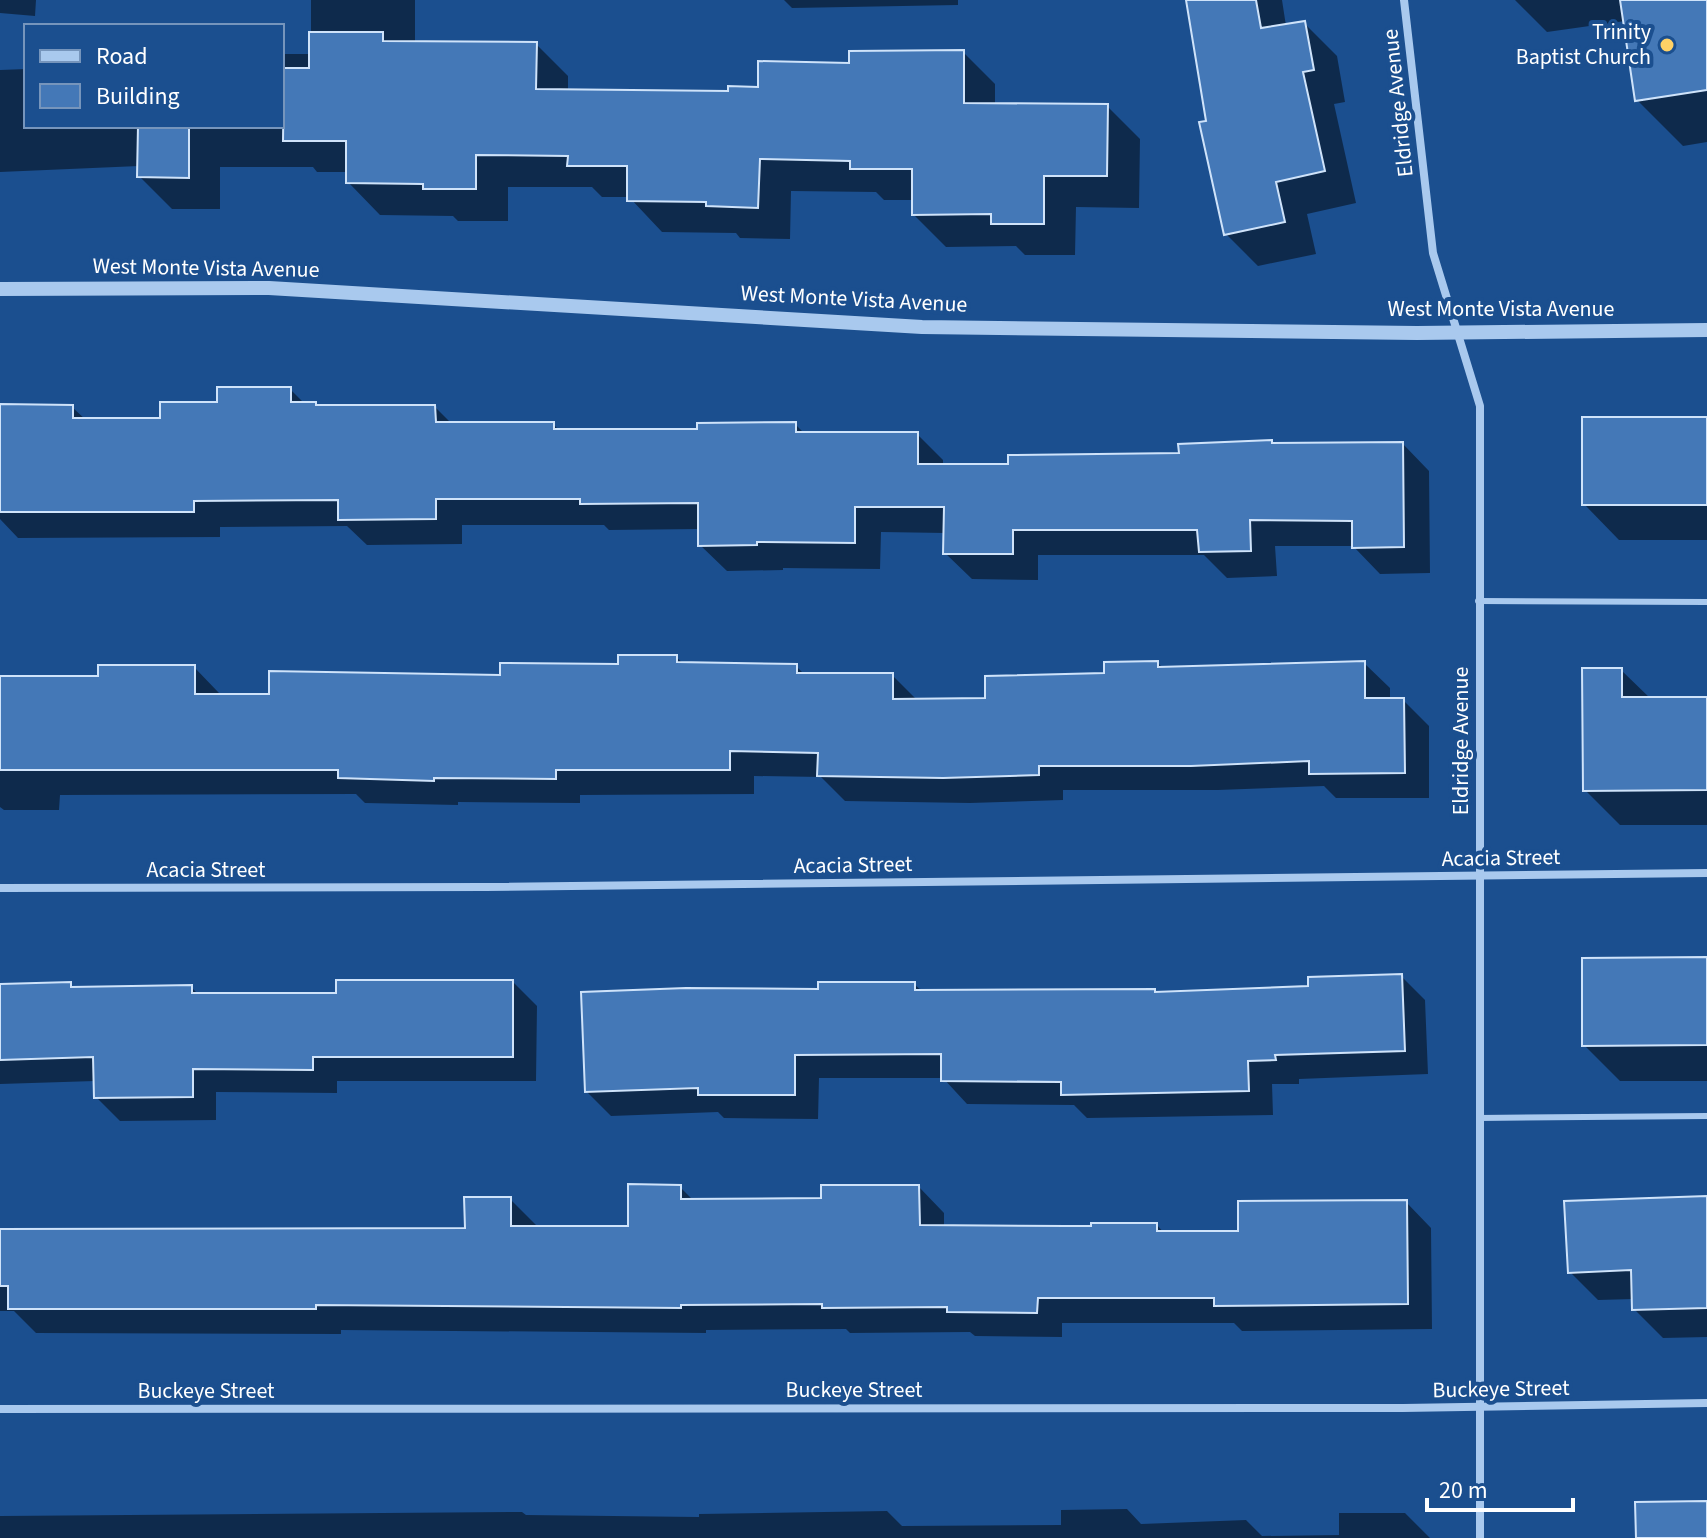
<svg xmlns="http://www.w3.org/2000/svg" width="1707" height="1538" font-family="'Source Sans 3',sans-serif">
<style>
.shadow{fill:#0007}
.building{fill:#4478b7;stroke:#cfe3fa;stroke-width:2}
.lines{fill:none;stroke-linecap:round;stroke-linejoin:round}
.service{stroke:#a9c9ee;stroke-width:6}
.minor{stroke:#a9c9ee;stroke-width:8}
.tertiary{stroke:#a9c9ee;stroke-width:14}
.poi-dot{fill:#ffd166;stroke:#1b4f8f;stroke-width:3}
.labels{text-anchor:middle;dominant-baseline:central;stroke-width:8;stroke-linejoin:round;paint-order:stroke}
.poi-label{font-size:22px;fill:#fff;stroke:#1b4f8f;text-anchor:end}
.street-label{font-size:22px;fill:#fff;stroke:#1b4f8f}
</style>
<rect width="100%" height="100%" fill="#1b4f8f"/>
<g class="shadow">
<path d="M 0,0 L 36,0 L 35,16 L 0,13 Z"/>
<path d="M 311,0 L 415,0 L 415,43 L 536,44 L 568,76 L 568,92 L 730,93 L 760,89 L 851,65 L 963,52 L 995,84 L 995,106 L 1107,106 L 1140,139 L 1139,208 L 1076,207 L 1075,255 L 1025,255 L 1016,246 L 946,247 L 914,215 L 914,200 L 884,200 L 876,192 L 791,191 L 790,239 L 740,238 L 736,233 L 662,232 L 629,197 L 602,197 L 592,187 L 508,187 L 508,221 L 458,221 L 453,216 L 380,215 L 348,182 L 348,172 L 317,172 L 313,167 L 220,167 L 220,209 L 172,209 L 139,176 L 139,166 L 0,172 L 0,70 L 26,69 L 26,126 L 282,126 L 282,54 L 311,54 Z"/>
<path d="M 784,0 L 958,0 L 958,5 L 792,8 Z"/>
<path d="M 1188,0 L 1282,0 L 1286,26 L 1304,23 L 1337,56 L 1345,102 L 1334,104 L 1356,203 L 1307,214 L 1316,254 L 1258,266 L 1226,234 Z"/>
<path d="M 1515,0 L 1707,0 L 1707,142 L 1683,146 L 1637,100 L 1625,21 L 1547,32 Z"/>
<path d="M 290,389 L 305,404 L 316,404 L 318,407 L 435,407 L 452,424 L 553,424 L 560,431 L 699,431 L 795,424 L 805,434 L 917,434 L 943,460 L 943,466 L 1010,466 L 1181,455 L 1272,442 L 1274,445 L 1403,444 L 1429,471 L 1430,573 L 1380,574 L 1353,546 L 1275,546 L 1277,576 L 1227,578 L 1204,555 L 1038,555 L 1038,580 L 972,579 L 945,553 L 945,533 L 881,532 L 880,569 L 783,568 L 783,570 L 727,571 L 700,545 L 700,529 L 609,530 L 604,525 L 462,525 L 462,544 L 367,545 L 347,526 L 220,527 L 220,537 L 18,538 L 0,519 L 0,405 L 72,407 L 86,420 L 162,420 L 219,404 Z"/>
<path d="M 1707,419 L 1707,540 L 1619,540 L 1584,504 Z"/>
<path d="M 676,657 L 684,664 L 796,666 L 805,675 L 892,675 L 918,701 L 987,699 L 1158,663 L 1164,669 L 1364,663 L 1390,688 L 1390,700 L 1403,700 L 1429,726 L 1429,798 L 1336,798 L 1324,786 L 1218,790 L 1063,790 L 1063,800 L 970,803 L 845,801 L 821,777 L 754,776 L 754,794 L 580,795 L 580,803 L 458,802 L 458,805 L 365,803 L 356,794 L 60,795 L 59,810 L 4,810 L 0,807 L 0,678 L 100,678 L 194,667 L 219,693 L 219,696 L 271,696 L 620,666 Z"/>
<path d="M 1621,670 L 1651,699 L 1707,700 L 1707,825 L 1620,825 L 1585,790 Z"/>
<path d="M 1707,961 L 1707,1081 L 1620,1081 L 1584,1045 Z"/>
<path d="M 1401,976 L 1425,1000 L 1428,1074 L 1299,1079 L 1299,1084 L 1272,1084 L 1273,1115 L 1087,1118 L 1074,1105 L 967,1104 L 943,1078 L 819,1078 L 818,1119 L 724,1118 L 718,1112 L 611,1116 L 587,1092 L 820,991 L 914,984 L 923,992 L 1154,991 L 1157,993 L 1310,988 Z"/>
<path d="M 513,982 L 537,1006 L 536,1081 L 337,1081 L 337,1093 L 216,1092 L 216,1120 L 120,1121 L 96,1097 L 95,1081 L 0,1084 L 0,986 L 70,984 L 75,989 L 191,987 L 199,995 L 338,995 Z"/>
<path d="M 680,1187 L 694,1201 L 823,1200 L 919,1187 L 944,1213 L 944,1227 L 1066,1228 L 1157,1225 L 1164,1233 L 1240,1233 L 1406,1202 L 1431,1228 L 1432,1329 L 1242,1331 L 1234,1323 L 1062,1323 L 1062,1337 L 975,1336 L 970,1332 L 850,1333 L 846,1329 L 706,1330 L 706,1333 L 341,1330 L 341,1334 L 36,1333 L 14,1311 L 0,1311 L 0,1231 L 467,1230 L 510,1199 L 536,1225 L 536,1228 L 630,1228 Z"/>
<path d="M 1707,1197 L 1707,1337 L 1663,1338 L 1634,1309 L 1634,1299 L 1598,1300 L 1570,1272 Z"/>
<path d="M 1127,1509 L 1141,1524 L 1246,1520 L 1262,1536 L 1339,1535 L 1339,1513 L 1405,1513 L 1430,1538 L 0,1538 L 0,1516 L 522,1512 L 526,1515 L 699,1517 L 699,1514 L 887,1511 L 902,1526 L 1061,1525 L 1061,1510 Z"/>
</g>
<g class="building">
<path d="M 1186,0 L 1256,0 L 1261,28 L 1305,21 L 1314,70 L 1303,72 L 1325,171 L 1276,182 L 1285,222 L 1224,235 L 1199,122 L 1206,121 Z"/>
<path d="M 1620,0 L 1707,0 L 1707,90 L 1635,101 Z"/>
<path d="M 309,32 L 383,32 L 383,41 L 537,42 L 536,89 L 728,91 L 728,86 L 758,87 L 758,61 L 849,63 L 849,51 L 964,50 L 964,103 L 1108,104 L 1107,176 L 1044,176 L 1044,224 L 991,224 L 991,214 L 912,215 L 912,169 L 850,169 L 850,161 L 760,159 L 758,208 L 706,206 L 706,202 L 627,201 L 627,166 L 567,166 L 568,156 L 476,155 L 476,189 L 423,189 L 423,184 L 346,183 L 346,141 L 283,141 L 284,68 L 309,68 Z"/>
<path d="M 138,126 L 189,126 L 189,178 L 137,177 Z"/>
<path d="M 217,387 L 291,387 L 291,402 L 316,402 L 316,405 L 435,405 L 436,422 L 554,422 L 554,429 L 697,429 L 697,423 L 796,422 L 796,432 L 918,432 L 918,464 L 1008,464 L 1008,455 L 1179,453 L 1178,444 L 1272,440 L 1272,443 L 1403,442 L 1404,547 L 1352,548 L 1352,521 L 1250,520 L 1251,551 L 1199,552 L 1197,530 L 1013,530 L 1013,554 L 943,554 L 944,507 L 855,507 L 855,543 L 757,542 L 757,545 L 698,546 L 698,503 L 580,504 L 580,499 L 436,499 L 436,519 L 338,520 L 338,500 L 194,501 L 194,512 L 0,512 L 0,404 L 73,405 L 73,418 L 160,418 L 160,402 L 217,402 Z"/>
<rect x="1582" y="417" width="125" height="88"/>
<path d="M 618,655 L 677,655 L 677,662 L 797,664 L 797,673 L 893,673 L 893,699 L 985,698 L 985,676 L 1104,673 L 1104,662 L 1158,661 L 1158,667 L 1365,661 L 1365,698 L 1404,698 L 1405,773 L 1309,774 L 1309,761 L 1191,766 L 1039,766 L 1039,775 L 943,778 L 817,776 L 818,753 L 730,751 L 730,770 L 556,770 L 556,779 L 434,778 L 434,781 L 338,778 L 338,770 L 0,770 L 0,676 L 98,676 L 98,665 L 195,665 L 195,694 L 269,694 L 269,671 L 500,675 L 500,663 L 618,664 Z"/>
<path d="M 1582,668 L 1622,668 L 1622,697 L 1707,697 L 1707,790 L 1583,791 Z"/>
<path d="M 1707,957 L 1707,1045 L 1582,1046 L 1582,958 Z"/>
<path d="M 1402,974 L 1405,1051 L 1275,1055 L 1276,1060 L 1248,1061 L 1249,1091 L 1061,1095 L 1061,1082 L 941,1081 L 941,1054 L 795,1055 L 795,1095 L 698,1095 L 698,1088 L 585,1092 L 581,992 L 686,988 L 818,989 L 818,982 L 915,982 L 915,990 L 1155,989 L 1155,992 L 1308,986 L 1308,977 Z"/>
<path d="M 336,980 L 513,980 L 513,1057 L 313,1057 L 313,1070 L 193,1069 L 193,1097 L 94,1098 L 93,1057 L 0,1060 L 0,984 L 71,982 L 71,987 L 192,985 L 192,993 L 336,993 Z"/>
<path d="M 628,1184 L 681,1185 L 681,1199 L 821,1198 L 821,1185 L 919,1185 L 920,1225 L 1066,1226 L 1091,1226 L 1091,1223 L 1157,1223 L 1157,1231 L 1238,1231 L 1238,1201 L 1407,1200 L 1408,1304 L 1214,1306 L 1214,1298 L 1038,1298 L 1037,1313 L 947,1312 L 947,1307 L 822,1308 L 822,1304 L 681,1305 L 681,1308 L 316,1305 L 316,1309 L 8,1309 L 8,1286 L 0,1286 L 0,1229 L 465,1228 L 464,1197 L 511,1197 L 511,1226 L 628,1226 Z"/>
<path d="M 1707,1196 L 1707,1308 L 1632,1310 L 1631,1270 L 1568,1273 L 1564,1201 Z"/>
<path d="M 1707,1501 L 1707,1538 L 1636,1538 L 1635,1502 Z"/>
</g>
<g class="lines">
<g class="service">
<path d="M 1478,601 L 1707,602"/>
<path d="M 1479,1118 L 1707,1116"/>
</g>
<g class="minor">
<path d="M 1404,0 L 1433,253 L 1480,406 L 1480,1538"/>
<path d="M 0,888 L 486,887 L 1707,873"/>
<path d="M 0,1409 L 1403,1408 L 1707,1403"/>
</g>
<path class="tertiary" d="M 0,289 L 269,288 L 922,327 L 1417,333 L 1707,330"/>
</g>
<circle class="poi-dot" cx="1667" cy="45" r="8"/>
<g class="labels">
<g class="poi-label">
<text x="1651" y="32">Trinity<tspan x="1651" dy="25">Baptist Church</tspan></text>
</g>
<g class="street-label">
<text transform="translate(1398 103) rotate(-96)">Eldridge Avenue</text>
<text transform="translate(206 268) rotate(1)">West Monte Vista Avenue</text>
<text transform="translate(854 299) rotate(3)">West Monte Vista Avenue</text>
<text x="1501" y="309">West Monte Vista Avenue</text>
<text transform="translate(1461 741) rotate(-90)">Eldridge Avenue</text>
<text transform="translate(1501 858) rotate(-1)">Acacia Street</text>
<text transform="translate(853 865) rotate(-1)">Acacia Street</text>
<text x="206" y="870">Acacia Street</text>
<text transform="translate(1501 1389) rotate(-1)">Buckeye Street</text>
<text x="854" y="1390">Buckeye Street</text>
<text x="206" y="1391">Buckeye Street</text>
</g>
</g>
<rect x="24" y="24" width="260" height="104" fill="#1b4f8f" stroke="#7695bc" stroke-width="2"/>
<rect x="40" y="50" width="40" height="12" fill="#a9c9ee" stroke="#7695bc" stroke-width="2"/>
<text x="96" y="64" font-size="24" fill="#ffffff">Road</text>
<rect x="40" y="84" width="40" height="24" fill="#4478b7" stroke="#7695bc" stroke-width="2"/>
<text x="96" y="104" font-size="24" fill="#ffffff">Building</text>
<path d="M1427 1498v12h146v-12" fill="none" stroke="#ffffff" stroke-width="4"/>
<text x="1439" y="1498" font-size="24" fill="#ffffff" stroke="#1b4f8f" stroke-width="6" paint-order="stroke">20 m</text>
</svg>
